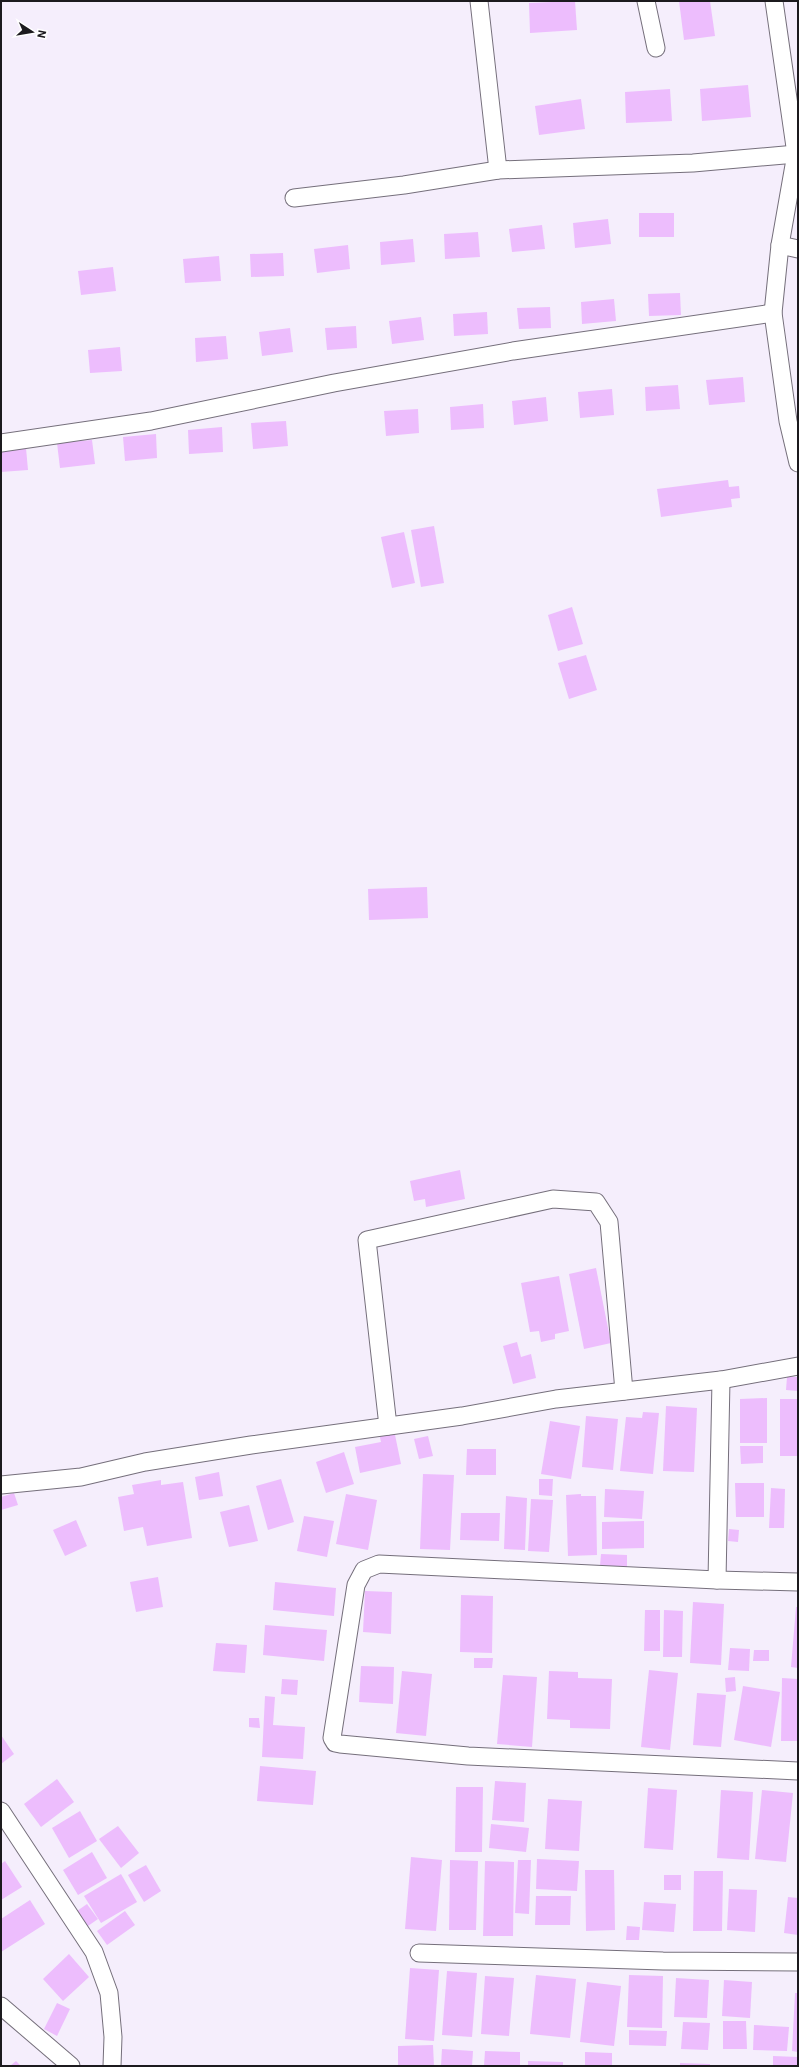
<svg xmlns="http://www.w3.org/2000/svg" width="799" height="2067" font-family="Roboto,sans-serif">
<style>
.building{fill:#edbdfd}
.lines{fill:none;stroke-linecap:round;stroke-linejoin:round}
.street-casing{stroke:#756f7b;stroke-width:19}
.street{stroke:#fff;stroke-width:17}
</style>
<rect width="100%" height="100%" fill="#f5eefc"/>
<g class="building">
<path d="M 575,1 L 577,30 L 530,33 L 529,3 Z"/>
<path d="M 679,1 L 710,1 L 715,36 L 684,40 Z"/>
<path d="M 748,85 L 751,117 L 702,121 L 700,89 Z"/>
<path d="M 670,89 L 672,121 L 626,123 L 625,92 Z"/>
<path d="M 581,99 L 585,129 L 539,135 L 535,106 Z"/>
<rect x="639" y="213" width="35" height="24"/>
<path d="M 608,219 L 611,244 L 575,248 L 573,223 Z"/>
<path d="M 542,225 L 545,249 L 512,252 L 509,229 Z"/>
<path d="M 478,232 L 480,257 L 445,259 L 444,234 Z"/>
<path d="M 413,239 L 415,262 L 381,265 L 380,242 Z"/>
<path d="M 348,245 L 350,269 L 317,273 L 314,249 Z"/>
<path d="M 283,253 L 284,276 L 251,277 L 250,254 Z"/>
<path d="M 219,256 L 221,281 L 185,283 L 183,259 Z"/>
<path d="M 113,267 L 116,291 L 81,295 L 78,271 Z"/>
<path d="M 680,293 L 681,315 L 649,316 L 648,294 Z"/>
<path d="M 614,299 L 616,321 L 582,324 L 581,302 Z"/>
<path d="M 550,307 L 551,328 L 519,329 L 517,308 Z"/>
<path d="M 487,312 L 488,334 L 454,336 L 453,314 Z"/>
<path d="M 421,317 L 424,340 L 392,344 L 389,321 Z"/>
<path d="M 356,326 L 357,348 L 327,350 L 325,328 Z"/>
<path d="M 290,328 L 293,352 L 262,356 L 259,332 Z"/>
<path d="M 226,336 L 228,359 L 196,362 L 195,338 Z"/>
<path d="M 120,347 L 122,371 L 90,373 L 88,350 Z"/>
<path d="M 743,377 L 745,402 L 709,405 L 706,380 Z"/>
<path d="M 678,385 L 680,409 L 646,411 L 645,387 Z"/>
<path d="M 612,389 L 614,415 L 580,418 L 578,392 Z"/>
<path d="M 546,397 L 548,421 L 514,425 L 512,401 Z"/>
<path d="M 483,404 L 484,428 L 451,430 L 450,407 Z"/>
<path d="M 418,409 L 419,433 L 386,436 L 384,411 Z"/>
<path d="M 286,421 L 288,446 L 253,449 L 251,423 Z"/>
<path d="M 222,427 L 223,452 L 189,454 L 188,430 Z"/>
<path d="M 156,434 L 157,458 L 125,461 L 123,437 Z"/>
<path d="M 92,440 L 95,464 L 60,468 L 57,443 Z"/>
<path d="M 26,448 L 28,470 L 1,472 L 1,450 Z"/>
<path d="M 728,480 L 729,487 L 739,486 L 740,498 L 731,499 L 732,507 L 661,517 L 657,489 Z"/>
<path d="M 434,526 L 444,583 L 421,587 L 411,530 Z"/>
<path d="M 404,532 L 415,583 L 392,588 L 381,537 Z"/>
<path d="M 572,607 L 583,644 L 558,651 L 548,615 Z"/>
<path d="M 586,655 L 597,690 L 569,699 L 558,663 Z"/>
<path d="M 427,887 L 428,918 L 369,920 L 368,889 Z"/>
<path d="M 460,1170 L 465,1199 L 426,1207 L 425,1199 L 414,1201 L 410,1181 Z"/>
<path d="M 596,1268 L 611,1343 L 584,1349 L 569,1274 Z"/>
<path d="M 559,1276 L 569,1331 L 555,1334 L 555,1339 L 541,1342 L 539,1331 L 530,1332 L 521,1283 Z"/>
<path d="M 517,1342 L 521,1357 L 531,1354 L 536,1378 L 513,1384 L 503,1346 Z"/>
<path d="M 787,1377 L 798,1377 L 798,1391 L 786,1390 Z"/>
<path d="M 767,1398 L 767,1443 L 740,1443 L 740,1399 Z"/>
<rect x="780" y="1399" width="18" height="57"/>
<path d="M 666,1406 L 697,1408 L 694,1472 L 663,1471 Z"/>
<path d="M 643,1412 L 659,1413 L 653,1474 L 620,1471 L 626,1417 L 642,1418 Z"/>
<path d="M 586,1416 L 618,1419 L 613,1470 L 582,1467 Z"/>
<path d="M 550,1421 L 580,1426 L 571,1479 L 541,1474 Z"/>
<path d="M 394,1430 L 401,1464 L 360,1473 L 355,1447 L 381,1442 L 379,1433 Z"/>
<path d="M 428,1436 L 433,1456 L 419,1459 L 414,1439 Z"/>
<path d="M 740,1446 L 763,1446 L 763,1463 L 741,1464 Z"/>
<path d="M 467,1449 L 496,1449 L 496,1475 L 466,1475 Z"/>
<path d="M 344,1452 L 354,1484 L 326,1493 L 316,1462 Z"/>
<path d="M 219,1472 L 223,1496 L 199,1500 L 195,1477 Z"/>
<path d="M 423,1474 L 454,1475 L 450,1550 L 420,1549 Z"/>
<path d="M 281,1479 L 294,1522 L 268,1530 L 256,1486 Z"/>
<path d="M 539,1479 L 553,1479 L 552,1496 L 539,1495 Z"/>
<path d="M 161,1480 L 161,1485 L 183,1482 L 192,1538 L 147,1546 L 143,1527 L 124,1531 L 118,1497 L 134,1494 L 132,1485 Z"/>
<path d="M 735,1483 L 764,1483 L 764,1517 L 736,1517 Z"/>
<path d="M 771,1488 L 785,1489 L 784,1528 L 769,1528 Z"/>
<path d="M 605,1489 L 644,1491 L 642,1519 L 604,1517 Z"/>
<path d="M 14,1493 L 18,1505 L 1,1510 L 1,1497 Z"/>
<path d="M 346,1494 L 377,1500 L 368,1550 L 336,1544 Z"/>
<path d="M 581,1494 L 581,1496 L 596,1496 L 597,1555 L 568,1556 L 566,1495 Z"/>
<path d="M 506,1496 L 527,1498 L 525,1550 L 504,1549 Z"/>
<path d="M 531,1499 L 553,1500 L 549,1552 L 528,1551 Z"/>
<path d="M 249,1505 L 258,1541 L 229,1547 L 220,1512 Z"/>
<path d="M 461,1513 L 500,1513 L 499,1541 L 460,1540 Z"/>
<path d="M 304,1516 L 334,1521 L 327,1557 L 297,1551 Z"/>
<path d="M 76,1520 L 87,1546 L 65,1556 L 53,1530 Z"/>
<path d="M 644,1521 L 644,1548 L 602,1549 L 602,1522 Z"/>
<path d="M 729,1529 L 739,1530 L 738,1542 L 728,1541 Z"/>
<path d="M 601,1554 L 627,1555 L 627,1568 L 600,1566 Z"/>
<path d="M 158,1577 L 163,1607 L 136,1612 L 130,1582 Z"/>
<path d="M 275,1582 L 336,1588 L 334,1616 L 273,1610 Z"/>
<path d="M 365,1591 L 392,1592 L 391,1634 L 363,1632 Z"/>
<path d="M 461,1595 L 493,1596 L 492,1653 L 460,1652 Z"/>
<path d="M 693,1602 L 724,1604 L 721,1665 L 690,1663 Z"/>
<path d="M 796,1607 L 798,1607 L 798,1668 L 791,1667 Z"/>
<path d="M 645,1610 L 660,1610 L 660,1651 L 644,1651 Z"/>
<path d="M 664,1610 L 683,1611 L 682,1657 L 663,1657 Z"/>
<path d="M 265,1625 L 327,1630 L 324,1661 L 263,1655 Z"/>
<path d="M 216,1643 L 247,1645 L 245,1673 L 213,1671 Z"/>
<path d="M 730,1648 L 750,1649 L 749,1671 L 728,1670 Z"/>
<path d="M 754,1650 L 769,1650 L 769,1661 L 753,1661 Z"/>
<path d="M 474,1658 L 493,1658 L 492,1668 L 474,1668 Z"/>
<path d="M 361,1666 L 394,1667 L 393,1704 L 359,1702 Z"/>
<path d="M 649,1670 L 678,1673 L 670,1750 L 641,1747 Z"/>
<path d="M 402,1671 L 432,1674 L 426,1736 L 396,1733 Z"/>
<path d="M 549,1671 L 578,1672 L 578,1678 L 612,1679 L 610,1729 L 570,1728 L 570,1720 L 547,1719 Z"/>
<path d="M 503,1675 L 537,1677 L 532,1747 L 497,1744 Z"/>
<path d="M 735,1677 L 736,1691 L 726,1692 L 725,1678 Z"/>
<path d="M 782,1678 L 798,1679 L 798,1741 L 781,1741 Z"/>
<path d="M 282,1679 L 298,1680 L 297,1695 L 281,1694 Z"/>
<path d="M 743,1686 L 780,1692 L 771,1747 L 734,1740 Z"/>
<path d="M 697,1693 L 726,1695 L 721,1747 L 693,1745 Z"/>
<path d="M 265,1696 L 275,1697 L 273,1725 L 305,1727 L 303,1759 L 262,1757 Z"/>
<path d="M 249,1718 L 259,1718 L 260,1728 L 249,1727 Z"/>
<path d="M 1,1735 L 14,1754 L 1,1764 Z"/>
<path d="M 260,1766 L 316,1771 L 313,1805 L 257,1801 Z"/>
<path d="M 57,1779 L 74,1802 L 41,1827 L 24,1804 Z"/>
<path d="M 495,1781 L 526,1783 L 524,1822 L 492,1820 Z"/>
<path d="M 456,1787 L 483,1787 L 482,1852 L 455,1852 Z"/>
<path d="M 648,1788 L 677,1790 L 673,1850 L 644,1848 Z"/>
<path d="M 721,1790 L 753,1792 L 749,1860 L 717,1858 Z"/>
<path d="M 762,1790 L 793,1793 L 786,1862 L 755,1859 Z"/>
<path d="M 548,1799 L 582,1801 L 579,1851 L 545,1849 Z"/>
<path d="M 80,1811 L 97,1841 L 69,1858 L 52,1828 Z"/>
<path d="M 491,1824 L 529,1828 L 526,1852 L 489,1848 Z"/>
<path d="M 118,1826 L 139,1853 L 121,1868 L 99,1839 Z"/>
<path d="M 92,1852 L 107,1878 L 78,1895 L 63,1870 Z"/>
<path d="M 411,1857 L 442,1860 L 436,1931 L 405,1929 Z"/>
<path d="M 537,1859 L 579,1861 L 577,1891 L 536,1889 Z"/>
<path d="M 450,1860 L 478,1861 L 476,1930 L 449,1930 Z"/>
<path d="M 518,1860 L 531,1860 L 529,1914 L 515,1913 Z"/>
<path d="M 5,1861 L 22,1887 L 1,1900 L 1,1864 Z"/>
<path d="M 485,1861 L 514,1862 L 513,1936 L 483,1936 Z"/>
<path d="M 146,1865 L 161,1891 L 144,1902 L 128,1875 Z"/>
<path d="M 585,1870 L 614,1870 L 615,1930 L 586,1931 Z"/>
<path d="M 694,1871 L 723,1871 L 722,1931 L 693,1931 Z"/>
<path d="M 121,1874 L 137,1902 L 101,1923 L 84,1896 Z"/>
<rect x="664" y="1875" width="17" height="15"/>
<path d="M 729,1889 L 757,1890 L 755,1932 L 727,1930 Z"/>
<path d="M 536,1896 L 571,1896 L 570,1925 L 535,1925 Z"/>
<path d="M 788,1897 L 798,1898 L 798,1935 L 784,1933 Z"/>
<path d="M 30,1900 L 45,1924 L 1,1952 L 1,1919 Z"/>
<path d="M 644,1902 L 676,1904 L 674,1932 L 642,1930 Z"/>
<path d="M 87,1904 L 98,1919 L 88,1926 L 77,1911 Z"/>
<path d="M 125,1911 L 135,1925 L 107,1945 L 97,1931 Z"/>
<path d="M 627,1926 L 640,1927 L 639,1940 L 626,1940 Z"/>
<path d="M 69,1954 L 89,1977 L 63,2001 L 43,1979 Z"/>
<path d="M 410,1968 L 439,1970 L 434,2041 L 405,2039 Z"/>
<path d="M 447,1971 L 477,1973 L 472,2037 L 442,2035 Z"/>
<path d="M 536,1975 L 576,1979 L 570,2038 L 530,2034 Z"/>
<path d="M 629,1975 L 663,1976 L 662,2028 L 627,2027 Z"/>
<path d="M 485,1976 L 514,1978 L 509,2036 L 481,2034 Z"/>
<path d="M 676,1978 L 709,1980 L 707,2018 L 674,2017 Z"/>
<path d="M 724,1980 L 752,1982 L 750,2018 L 722,2016 Z"/>
<path d="M 587,1982 L 621,1986 L 614,2046 L 580,2042 Z"/>
<path d="M 795,1993 L 798,1993 L 798,2052 L 792,2051 Z"/>
<path d="M 57,2003 L 70,2009 L 57,2036 L 44,2029 Z"/>
<path d="M 723,2021 L 746,2021 L 747,2049 L 723,2049 Z"/>
<path d="M 683,2022 L 710,2023 L 708,2050 L 681,2049 Z"/>
<path d="M 754,2025 L 789,2027 L 787,2051 L 753,2050 Z"/>
<path d="M 629,2030 L 667,2031 L 666,2046 L 629,2045 Z"/>
<path d="M 433,2045 L 434,2066 L 398,2066 L 398,2046 Z"/>
<path d="M 442,2049 L 473,2051 L 472,2066 L 441,2066 Z"/>
<path d="M 485,2051 L 520,2052 L 520,2066 L 484,2066 Z"/>
<path d="M 585,2052 L 612,2053 L 612,2066 L 585,2066 Z"/>
<path d="M 773,2056 L 798,2057 L 798,2066 L 773,2066 Z"/>
<path d="M 16,2061 L 21,2066 L 10,2066 Z"/>
<path d="M 528,2061 L 563,2062 L 563,2066 L 528,2066 Z"/>
<path d="M 680,2063 L 710,2064 L 710,2066 L 680,2066 Z"/>
</g>
<g class="lines">
<g class="street-casing">
<g id="street">
<path d="M 479,1 L 498,170"/>
<path d="M 646,1 L 656,48"/>
<path d="M 774,1 L 796,154 L 780,245 L 773,313 L 788,421 L 798,463"/>
<path d="M 294,198 L 404,185 L 498,170 L 693,163 L 796,154"/>
<path d="M 780,245 L 798,249"/>
<path d="M 1,443 L 151,421 L 334,383 L 513,351 L 773,313"/>
<path d="M 388,1426 L 367,1240 L 553,1199 L 596,1202 L 609,1222 L 624,1391"/>
<path d="M 1,1485 L 81,1477 L 145,1462 L 251,1445 L 462,1416 L 556,1399 L 721,1380 L 798,1366"/>
<path d="M 717,1580 L 721,1380"/>
<path d="M 798,1582 L 717,1580 L 379,1564 L 364,1570 L 356,1585 L 332,1738 L 335,1743 L 340,1744 L 468,1756 L 798,1771"/>
<path d="M 1,1811 L 94,1952 L 109,1993 L 113,2037 L 112,2066"/>
<path d="M 419,1953 L 663,1961 L 798,1962"/>
<path d="M 1,2006 L 71,2066"/>
</g>
</g>
<use href="#street" class="street"/>
</g>
<rect width="799" height="2067" fill="none" stroke="#1c1a1e" stroke-width="4"/>
<g transform="translate(32 32) rotate(102)" stroke="#ffffff" stroke-width="3" paint-order="stroke">
<path d="M0-3L7 15L0 10L-7 15Z" fill="#1c1a1e"/>
<text y="-6" font-size="11" font-weight="bold" text-anchor="middle" fill="#1c1a1e">N</text>
</g>
</svg>
